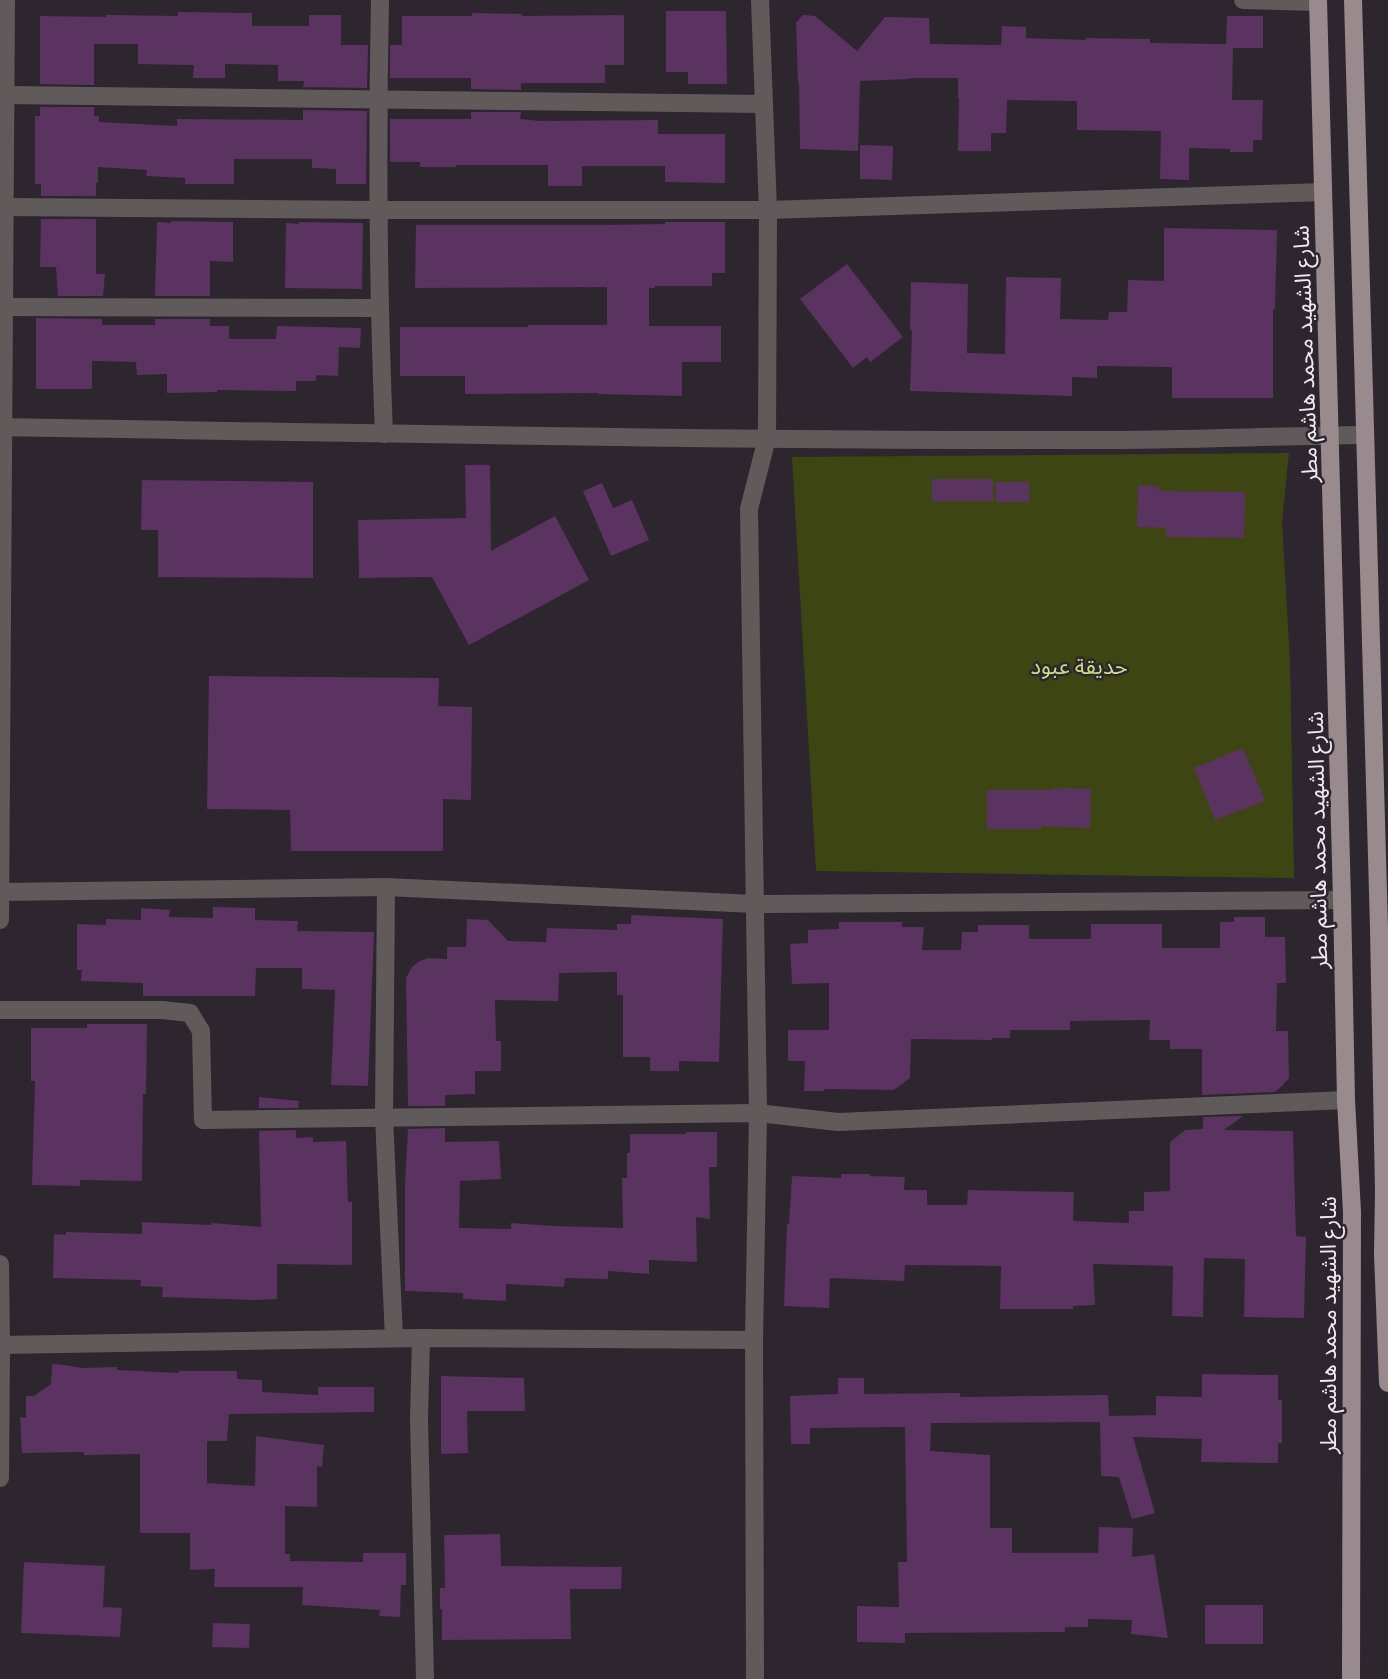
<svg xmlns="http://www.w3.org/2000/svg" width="1388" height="1679" font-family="'Exo 2','Noto Sans Arabic',sans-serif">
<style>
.green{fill:#3d4612}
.building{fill:#5a3360}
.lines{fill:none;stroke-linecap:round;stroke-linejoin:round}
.minor{stroke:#615a5b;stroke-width:18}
.major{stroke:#988a8d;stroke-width:18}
.labels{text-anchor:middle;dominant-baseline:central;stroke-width:5;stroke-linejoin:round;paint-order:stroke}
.street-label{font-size:22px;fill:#efeaf0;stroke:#2e262f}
.park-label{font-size:22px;fill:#cbde83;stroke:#2e262f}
</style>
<rect width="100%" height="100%" fill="#2e262f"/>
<path class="green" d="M 1289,453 L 1282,522 L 1290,662 L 1294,878 L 816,871 L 792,457 Z"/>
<g class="building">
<path d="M 666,11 L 726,11 L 727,84 L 688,84 L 688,72 L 666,72 Z"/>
<path d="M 178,12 L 252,13 L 252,26 L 309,26 L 309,15 L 341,15 L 341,45 L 368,45 L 367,88 L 303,87 L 304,81 L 278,81 L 278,65 L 225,64 L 225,78 L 193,78 L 194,65 L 138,64 L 138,44 L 94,44 L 94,85 L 40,84 L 40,16 L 106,17 L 106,15 L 178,16 Z"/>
<path d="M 472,13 L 522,14 L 522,16 L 624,15 L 624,65 L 605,65 L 605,83 L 521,83 L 521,90 L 471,89 L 471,78 L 390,78 L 390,45 L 402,45 L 402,16 L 472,16 Z"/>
<path d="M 803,15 L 815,16 L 857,51 L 885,17 L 929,18 L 930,44 L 1001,45 L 1002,26 L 1026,27 L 1026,38 L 1086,40 L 1086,38 L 1150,39 L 1150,43 L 1226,44 L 1227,16 L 1263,16 L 1263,48 L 1233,48 L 1232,100 L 1263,100 L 1262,140 L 1253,140 L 1253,152 L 1230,152 L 1230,149 L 1189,148 L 1189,180 L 1160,179 L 1161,131 L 1077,130 L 1077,101 L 1007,100 L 1006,133 L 991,133 L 991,151 L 958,151 L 959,98 L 958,98 L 958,78 L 909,78 L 909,79 L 860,81 L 858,151 L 800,149 L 799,83 L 798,83 L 796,23 Z"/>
<path d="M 40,107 L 94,107 L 94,116 L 99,116 L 99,122 L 177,126 L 177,119 L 303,120 L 303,110 L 367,111 L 366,184 L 336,184 L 336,169 L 312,168 L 312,159 L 234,159 L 234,184 L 185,184 L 185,178 L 146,176 L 147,170 L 98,167 L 98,183 L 96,183 L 96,196 L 41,196 L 41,184 L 35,184 L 35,116 L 40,116 Z"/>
<path d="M 471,112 L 521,112 L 520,119 L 541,121 L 658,120 L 658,134 L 725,134 L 725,183 L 665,182 L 665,166 L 582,166 L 582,186 L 548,186 L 548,165 L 456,165 L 456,167 L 420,167 L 420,162 L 390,162 L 390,119 L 471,119 Z"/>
<path d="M 860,145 L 893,146 L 892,180 L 860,179 Z"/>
<path d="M 41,219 L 96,219 L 96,274 L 105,274 L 103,296 L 58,296 L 56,267 L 40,267 Z"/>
<path d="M 171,221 L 233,222 L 233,262 L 210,261 L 210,296 L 155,296 L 157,222 L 171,223 Z"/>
<path d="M 299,222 L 363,223 L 362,289 L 285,288 L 286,223 L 299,224 Z"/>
<path d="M 665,222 L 725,222 L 725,273 L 712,273 L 712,286 L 655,286 L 655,288 L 649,288 L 649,326 L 721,326 L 721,362 L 682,362 L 682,396 L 598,394 L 598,393 L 465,394 L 465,376 L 400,376 L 400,327 L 528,327 L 528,325 L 607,325 L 607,287 L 415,288 L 416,225 L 608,225 L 665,224 Z"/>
<path d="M 1164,228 L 1277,230 L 1275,309 L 1273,309 L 1273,398 L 1172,398 L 1172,367 L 1097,366 L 1097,378 L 1072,377 L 1072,396 L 910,391 L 912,330 L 910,331 L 911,282 L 968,284 L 967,353 L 1005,354 L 1006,277 L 1061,278 L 1060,319 L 1108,320 L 1109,312 L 1127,312 L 1128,280 L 1164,281 Z"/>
<path d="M 847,264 L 903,337 L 870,362 L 867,357 L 853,368 L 800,299 Z"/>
<path d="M 36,318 L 102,319 L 102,325 L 155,325 L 155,319 L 210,319 L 210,326 L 229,326 L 229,339 L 276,339 L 277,326 L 361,328 L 360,348 L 339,347 L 338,376 L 316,375 L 316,381 L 296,381 L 296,391 L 217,390 L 217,392 L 167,393 L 167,374 L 137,375 L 136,362 L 92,361 L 92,389 L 36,389 Z"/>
<path d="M 465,465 L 490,465 L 491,551 L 555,516 L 589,580 L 469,645 L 432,577 L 359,578 L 358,520 L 466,518 Z"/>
<rect x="932" y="479" width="61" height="22"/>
<path d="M 142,480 L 313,482 L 313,578 L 158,577 L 158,530 L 141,530 Z"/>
<rect x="996" y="482" width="33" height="20"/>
<path d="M 602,483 L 613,508 L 632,500 L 649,540 L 611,556 L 583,491 Z"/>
<path d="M 1138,485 L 1159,486 L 1159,491 L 1245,492 L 1244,538 L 1166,537 L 1166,528 L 1137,527 Z"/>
<path d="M 209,676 L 439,678 L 438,706 L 472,707 L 471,800 L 443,799 L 443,851 L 291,851 L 290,810 L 207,809 Z"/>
<path d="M 1243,748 L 1265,801 L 1215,820 L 1194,768 Z"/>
<path d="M 1052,788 L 1091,789 L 1090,828 L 1042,826 L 1042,829 L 987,829 L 987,790 L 1052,790 Z"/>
<path d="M 213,907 L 255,908 L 255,920 L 298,921 L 297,931 L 374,932 L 368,1086 L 331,1085 L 335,990 L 302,989 L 302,968 L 256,968 L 255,996 L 143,996 L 143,983 L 81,981 L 82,970 L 77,970 L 77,924 L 106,925 L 106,919 L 141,920 L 141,908 L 170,910 L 169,917 L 213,918 Z"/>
<path d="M 631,915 L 723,919 L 719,1062 L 679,1061 L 679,1071 L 650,1071 L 650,1057 L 623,1057 L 623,995 L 617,995 L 617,972 L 559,973 L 558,1001 L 495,1000 L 496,1041 L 501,1041 L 501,1071 L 475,1071 L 475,1094 L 445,1095 L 445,1106 L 408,1106 L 406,978 L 412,967 L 420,961 L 429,958 L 447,959 L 447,947 L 466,947 L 467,919 L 488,920 L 508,941 L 546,942 L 547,928 L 617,930 L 617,924 L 631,924 Z"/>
<path d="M 1234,917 L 1265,917 L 1265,937 L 1285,937 L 1286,983 L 1277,983 L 1276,1031 L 1288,1031 L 1289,1078 L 1283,1085 L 1275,1092 L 1202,1095 L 1202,1049 L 1170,1049 L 1170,1040 L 1149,1040 L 1150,1020 L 1070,1021 L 1070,1030 L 1010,1030 L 1010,1038 L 992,1038 L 992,1040 L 911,1039 L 910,1078 L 894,1090 L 824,1089 L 824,1091 L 804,1091 L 805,1061 L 788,1061 L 788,1030 L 829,1030 L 829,983 L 792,984 L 790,944 L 808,943 L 808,930 L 839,929 L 839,922 L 902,922 L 902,927 L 924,927 L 922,950 L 961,950 L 962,932 L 978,932 L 978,925 L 1029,925 L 1029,939 L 1091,939 L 1091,924 L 1162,924 L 1162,948 L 1220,948 L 1220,922 L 1234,922 Z"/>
<path d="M 87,1024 L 147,1024 L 146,1094 L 143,1094 L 142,1181 L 80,1180 L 80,1186 L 32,1185 L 35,1081 L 31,1081 L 31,1028 L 87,1028 Z"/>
<path d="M 259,1097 L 299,1101 L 298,1108 L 259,1108 Z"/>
<path d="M 1243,1116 L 1224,1130 L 1293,1131 L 1296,1236 L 1306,1237 L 1304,1318 L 1244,1317 L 1245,1259 L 1204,1258 L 1203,1317 L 1172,1316 L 1173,1266 L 1093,1264 L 1095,1305 L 1073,1306 L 1073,1309 L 1000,1309 L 1001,1266 L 905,1265 L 904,1281 L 830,1278 L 829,1308 L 784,1306 L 787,1224 L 789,1224 L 792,1176 L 841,1178 L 841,1174 L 870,1174 L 870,1176 L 905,1177 L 904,1190 L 927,1190 L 927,1205 L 967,1205 L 968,1190 L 1074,1192 L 1073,1221 L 1129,1223 L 1129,1211 L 1144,1211 L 1144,1192 L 1170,1191 L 1170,1142 L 1185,1130 L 1203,1129 L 1203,1117 Z"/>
<path d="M 445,1128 L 445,1142 L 499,1141 L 501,1179 L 460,1181 L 459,1228 L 511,1229 L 511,1223 L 553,1226 L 623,1228 L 622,1178 L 627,1178 L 627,1153 L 630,1153 L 630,1134 L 686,1134 L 686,1132 L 717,1132 L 717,1167 L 709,1167 L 710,1219 L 696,1217 L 697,1262 L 649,1260 L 649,1274 L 608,1271 L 608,1279 L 565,1278 L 564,1287 L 506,1284 L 506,1301 L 463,1299 L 463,1293 L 405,1291 L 405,1184 L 408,1129 Z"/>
<path d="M 296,1130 L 296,1138 L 313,1137 L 313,1142 L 346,1141 L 348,1202 L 352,1202 L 352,1265 L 277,1264 L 277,1299 L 255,1300 L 162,1297 L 163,1287 L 140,1286 L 141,1280 L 53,1278 L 54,1234 L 66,1235 L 66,1232 L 142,1234 L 142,1222 L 211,1225 L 211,1223 L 261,1227 L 259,1131 Z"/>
<path d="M 52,1364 L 64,1365 L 82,1368 L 117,1367 L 117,1370 L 179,1373 L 179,1371 L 237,1371 L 237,1379 L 262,1380 L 262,1392 L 318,1395 L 318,1387 L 374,1387 L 374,1412 L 229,1414 L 227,1441 L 207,1441 L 207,1483 L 255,1486 L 256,1436 L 324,1445 L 322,1467 L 317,1466 L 317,1507 L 285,1506 L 285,1554 L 290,1554 L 290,1561 L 363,1562 L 363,1553 L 406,1553 L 406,1585 L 401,1585 L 400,1617 L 379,1616 L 380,1610 L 302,1605 L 303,1587 L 214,1587 L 215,1569 L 190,1570 L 190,1533 L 140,1533 L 140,1454 L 84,1455 L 84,1452 L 22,1453 L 20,1417 L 26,1418 L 26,1396 L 34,1396 L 51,1384 Z"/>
<path d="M 1202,1374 L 1278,1375 L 1278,1400 L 1282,1400 L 1282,1443 L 1278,1443 L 1278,1463 L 1201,1462 L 1202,1439 L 1133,1437 L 1155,1513 L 1132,1519 L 1119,1477 L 1101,1476 L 1100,1422 L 931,1423 L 930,1451 L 990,1455 L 990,1528 L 1012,1528 L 1012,1553 L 1098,1553 L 1099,1527 L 1133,1528 L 1132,1557 L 1154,1554 L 1168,1638 L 1131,1634 L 1132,1620 L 1088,1619 L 1088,1627 L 1065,1627 L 1065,1632 L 905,1633 L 905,1643 L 857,1642 L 857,1606 L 899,1607 L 898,1562 L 907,1562 L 905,1427 L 810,1428 L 810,1444 L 791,1444 L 790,1396 L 838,1394 L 838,1378 L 864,1378 L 864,1394 L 960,1393 L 960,1397 L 1108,1395 L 1109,1416 L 1156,1415 L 1156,1396 L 1202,1397 Z"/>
<path d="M 441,1376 L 524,1378 L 525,1411 L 467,1411 L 468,1453 L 441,1454 Z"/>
<path d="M 500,1534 L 501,1566 L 622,1567 L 621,1589 L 570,1589 L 571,1639 L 442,1640 L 442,1609 L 440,1609 L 440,1588 L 445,1588 L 444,1535 Z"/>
<path d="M 24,1562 L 105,1566 L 103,1607 L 122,1608 L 120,1637 L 21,1633 Z"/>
<rect x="1205" y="1605" width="58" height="39"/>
<path d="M 213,1623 L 250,1624 L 249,1648 L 212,1647 Z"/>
</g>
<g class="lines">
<g class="minor">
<path d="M 380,0 C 377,145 378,290 384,434"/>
<path d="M 1243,0 L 1318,2"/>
<path d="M 5,95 L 764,104"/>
<path d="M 4,207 L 378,210 L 768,210 L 1323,192"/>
<path d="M 3,307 L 379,308"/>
<path d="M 0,427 C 364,433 727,441 1091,440 C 1182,440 1274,436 1365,435"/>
<path d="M 386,887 L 384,1117 L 394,1338"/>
<path d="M 0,892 L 386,887 L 755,904 L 1342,900"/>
<path d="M 0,920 L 6,0"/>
<path d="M 0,1010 L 162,1010 L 190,1013 L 201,1031 L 203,1120 L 758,1113 L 838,1122 L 1346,1100"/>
<path d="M 0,1264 L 1,1345 L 0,1478"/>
<path d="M 421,1338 L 419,1419 L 425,1679"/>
<path d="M 0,1345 L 421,1338 L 754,1340"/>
<path d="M 755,1679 L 754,1340 L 758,1113 L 749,509 L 767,438 L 768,210 L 760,0"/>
</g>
<g class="major">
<path d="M 1318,0 L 1342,900 L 1346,1100 L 1352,1212 L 1351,1679"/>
<path d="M 1353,0 L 1379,928 L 1384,1191 L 1383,1254 L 1388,1383"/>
</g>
</g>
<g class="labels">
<g class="street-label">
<text transform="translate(1304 354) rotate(-92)">شارع الشهيد محمد هاشم مطر</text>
<text transform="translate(1316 840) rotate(-91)">شارع الشهيد محمد هاشم مطر</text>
<text transform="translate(1327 1325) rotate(-90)">شارع الشهيد محمد هاشم مطر</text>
</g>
<g class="park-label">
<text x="1079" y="665">حديقة عبود</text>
</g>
</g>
</svg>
